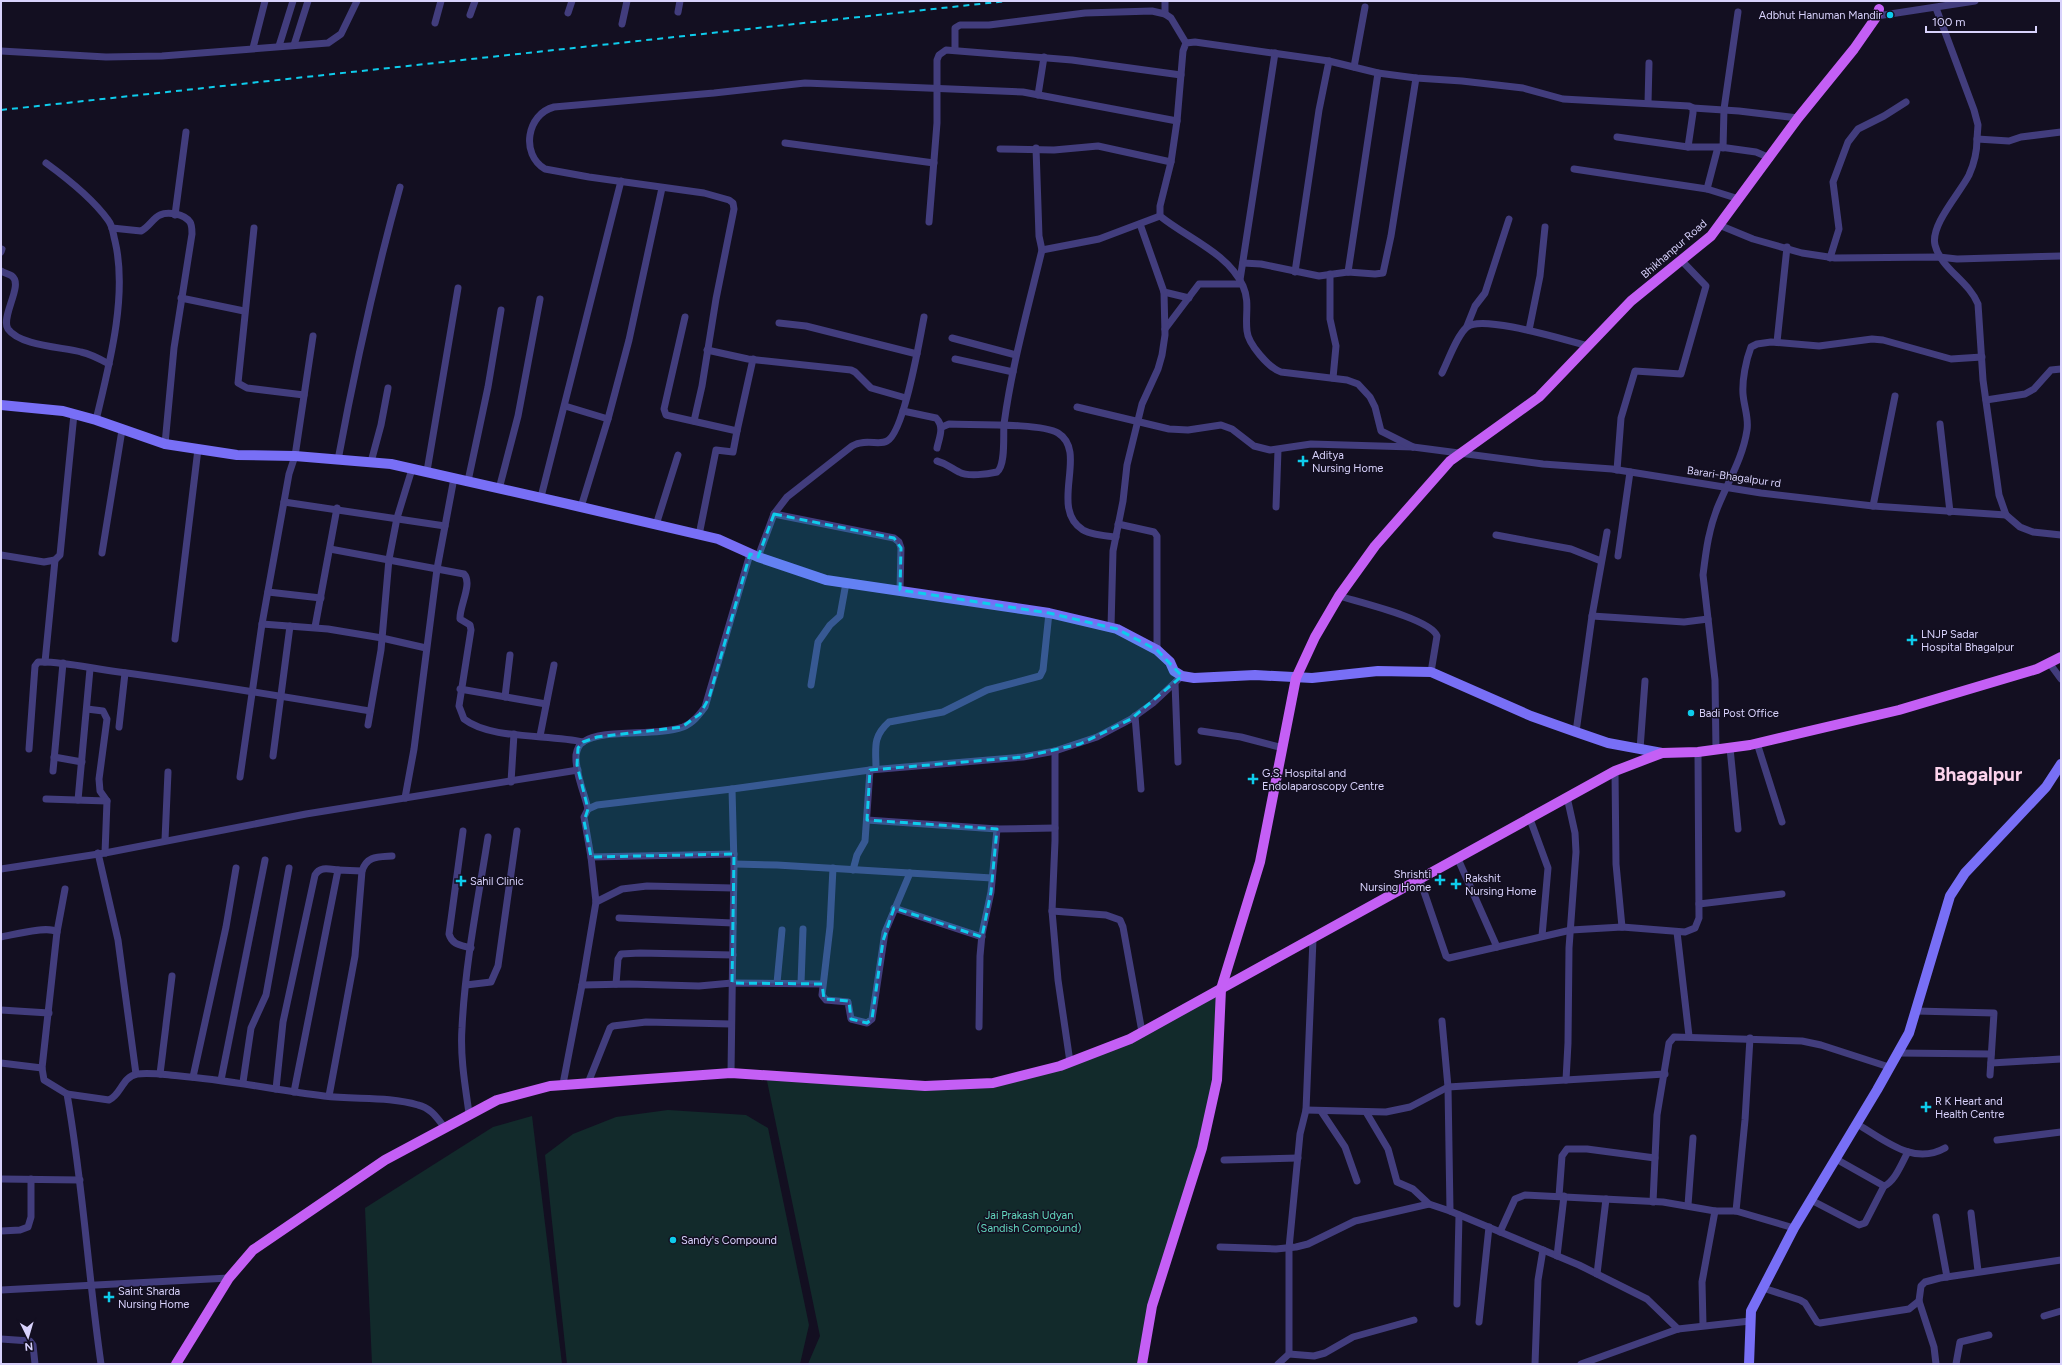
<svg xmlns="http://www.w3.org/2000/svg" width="2062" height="1365" font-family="Figtree,sans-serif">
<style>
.green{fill:#122a2b}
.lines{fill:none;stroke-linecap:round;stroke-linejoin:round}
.street{stroke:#423d7d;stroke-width:7}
.secondary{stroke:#786ff6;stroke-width:10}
.primary{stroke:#c45ff5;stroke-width:10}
.rail{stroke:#0eccec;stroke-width:2;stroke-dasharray:6 5;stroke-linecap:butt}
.marked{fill:#0eccec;fill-opacity:0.2;stroke:#0eccec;stroke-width:3;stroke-dasharray:8 5;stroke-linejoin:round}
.poi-dot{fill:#0eccec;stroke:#130f21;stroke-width:1.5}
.labels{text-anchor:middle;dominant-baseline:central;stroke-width:3;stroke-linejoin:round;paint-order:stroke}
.poi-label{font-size:11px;fill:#d8d2fc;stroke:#130f21;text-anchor:start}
.street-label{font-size:11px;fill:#d8d2fc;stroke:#130f21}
.park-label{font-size:11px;fill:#62d8bf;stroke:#130f21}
.town-label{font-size:19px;font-weight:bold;fill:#fcd3ec;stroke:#130f21}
</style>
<rect width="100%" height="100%" fill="#130f21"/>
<g class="green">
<path d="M 1221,989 L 1217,1080 L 1152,1306 L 1142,1364 L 808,1364 L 820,1336 L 766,1076 L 993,1083 L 1060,1070 Z"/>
<path d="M 668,1110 L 746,1115 L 768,1128 L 809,1325 L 800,1364 L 567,1364 L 545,1155 L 573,1134 L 616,1117 Z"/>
<path d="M 532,1116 L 562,1364 L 372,1364 L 365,1208 L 493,1127 Z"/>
</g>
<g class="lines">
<g class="street">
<path d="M 1165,1 L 1165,14"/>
<path d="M 1936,8 L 1974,110 L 1978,125 L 1977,139 L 2009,141 L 2021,137 L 2061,132"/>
<path d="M 678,12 L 680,1"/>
<path d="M 568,13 L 572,1"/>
<path d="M 470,15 L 475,1"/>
<path d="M 1877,16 L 1975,1"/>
<path d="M 435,23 L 441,1"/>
<path d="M 622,24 L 627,1"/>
<path d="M 294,45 L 308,1"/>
<path d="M 279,46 L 293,1"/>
<path d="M 253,48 L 265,1"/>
<path d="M 955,50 L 955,28 L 960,25 L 989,25 L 1085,13 L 1152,11 L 1165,14 L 1171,18 L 1186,43"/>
<path d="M 1,51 L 106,57 L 162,56 L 328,43 L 341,34 L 357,1"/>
<path d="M 1354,67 L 1365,7"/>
<path d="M 1038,95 L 1044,57"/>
<path d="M 1648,103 L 1649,63"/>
<path d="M 1693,108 L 1739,111 L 1798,118"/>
<path d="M 1617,137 L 1688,147"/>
<path d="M 1977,139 C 1977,151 1974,164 1969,175 C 1960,193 1930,225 1935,245 C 1941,269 1969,281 1978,304 L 1983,380 L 1999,495 L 2006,515 L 2020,527 L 2033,532 L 2061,535"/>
<path d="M 785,143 L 934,163"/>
<path d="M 1720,147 L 1756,152 L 1770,158"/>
<path d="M 1723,148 L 1724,109 L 1738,12"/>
<path d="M 1000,149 L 1054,150 L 1098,146 L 1171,162"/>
<path d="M 46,163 C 68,179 93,199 108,220 C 113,226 113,234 115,241 C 128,295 109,366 96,420"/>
<path d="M 1574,169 L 1707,189"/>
<path d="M 175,215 L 186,132"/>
<path d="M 929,222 L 937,123 L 937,60 L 939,55 L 946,50 L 1072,60 L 1181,75"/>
<path d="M 1140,224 L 1164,292 L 1189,298"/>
<path d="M 1719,225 L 1753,239 L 1802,253 L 1835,258 L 1939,257 L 1957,259 L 2061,256"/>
<path d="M 112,228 L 141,231 C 149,227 153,218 160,215 C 168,211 184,214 190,222 C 192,225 192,230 192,234 L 174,348 L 165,444"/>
<path d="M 254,228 L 238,383 L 247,388 L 304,395"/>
<path d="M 1042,250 L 1099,239 L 1160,216"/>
<path d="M 1,252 L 2,249"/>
<path d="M 1830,258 L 1839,229 L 1833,182 L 1848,142 L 1858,129 L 1884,116 L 1906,102"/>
<path d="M 1243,263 L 1261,264 L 1319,276 L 1348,272 L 1375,274 L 1383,273 L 1391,236 L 1416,78"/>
<path d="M 1,271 C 4,273 9,274 12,276 C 24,285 0,317 8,329 C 20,346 63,347 81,352 C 91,354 100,359 109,364"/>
<path d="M 1295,272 L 1319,110 L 1329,61"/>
<path d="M 1348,272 L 1378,73"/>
<path d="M 1330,274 L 1330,319 L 1336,346 L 1333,378"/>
<path d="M 1240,280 L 1275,53"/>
<path d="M 181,298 L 244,311"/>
<path d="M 685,317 L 664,409 L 666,415 L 737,431 L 753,359"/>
<path d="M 779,323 L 806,326 L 917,354"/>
<path d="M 1467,326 L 1475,306 L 1485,293 L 1509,219"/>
<path d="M 1165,329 L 1199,284 L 1241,284"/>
<path d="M 1529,330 L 1540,276 L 1545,227"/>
<path d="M 952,338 L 1016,355"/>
<path d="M 1777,342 L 1787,247"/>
<path d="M 707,350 L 748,359 L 851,370 L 855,372 L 871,388 L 906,398"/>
<path d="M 955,359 L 1013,372"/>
<path d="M 1442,373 C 1448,361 1457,335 1467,327 C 1482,314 1568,341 1589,346"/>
<path d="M 1986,400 L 2025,394 L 2034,389 L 2051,370 L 2061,369"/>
<path d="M 565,406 L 608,419"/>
<path d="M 1077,407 L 1169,429 L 1188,430 L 1221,425 L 1232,429 L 1254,446 L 1270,450 L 1311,444 L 1413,447 L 1543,464 L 1612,469 L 1761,493 L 1873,506 L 2006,515"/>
<path d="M 903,411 L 936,418 C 945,427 939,438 937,448"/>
<path d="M 694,421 L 702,386 L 716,299 L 734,209 L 733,203 L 729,200 L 704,193 L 589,177 L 545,169 C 520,154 527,114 554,107 L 714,93 L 805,83 L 1023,92 L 1177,121"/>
<path d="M 1940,424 L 1950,512"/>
<path d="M 942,427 L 949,424 C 972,425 1042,423 1058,433 C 1089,452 1048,508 1083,530 C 1092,535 1105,536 1116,537"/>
<path d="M 1413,447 L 1381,431 L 1375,407 L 1370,397 L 1358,384 L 1347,380 L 1281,372 C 1269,368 1248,344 1247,331 C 1245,315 1250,302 1243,286 C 1228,253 1187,238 1160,216 L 1160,206 L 1171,162 L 1177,121 L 1183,51 L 1186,43 L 1195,42 L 1329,61 L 1378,73 L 1416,78 L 1462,81 L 1523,88 L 1563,99 L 1689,106 L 1693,108 L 1693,113 L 1688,147 L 1718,147 L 1707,189 L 1739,199"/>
<path d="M 338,460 C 355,368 375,277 400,187"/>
<path d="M 937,461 C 948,464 951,468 959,472 C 968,477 988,474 997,472 C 1006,465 1003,435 1004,424 C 1012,365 1028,308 1042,250 L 1039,236 L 1036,148"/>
<path d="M 371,462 L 381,425 L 388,388"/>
<path d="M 1617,470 L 1621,418 L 1635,371 L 1681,374 L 1706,286 L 1681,260"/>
<path d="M 427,471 L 458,288"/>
<path d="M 468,481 L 488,387 L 501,310"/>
<path d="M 499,489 L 518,416 L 540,299"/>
<path d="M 541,497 L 621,181"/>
<path d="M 284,502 L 445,526"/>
<path d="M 1873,506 L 1895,396"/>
<path d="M 581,507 L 608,419 L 629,340 L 662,188"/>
<path d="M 1276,507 L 1278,450"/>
<path d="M 774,514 L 894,538 L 899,542 L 901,548 L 900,590"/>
<path d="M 1118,524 L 1154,532 L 1157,536 L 1157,650"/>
<path d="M 656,525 L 678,455"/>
<path d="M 699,535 L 716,450 L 733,452 L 737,431"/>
<path d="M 1496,535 L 1571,549 L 1601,561"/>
<path d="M 330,549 L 464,574 C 473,583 459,607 460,619 L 470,625 L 471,630 L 459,706 L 464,719 C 491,740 549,734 583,742"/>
<path d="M 102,553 L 122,430"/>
<path d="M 1,555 L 44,562 L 55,560 L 60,555 L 74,414"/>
<path d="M 1618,556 L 1630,472"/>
<path d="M 758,557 L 774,514 L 787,497 L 852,446 C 866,438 879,446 887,441 C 904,433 920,338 924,317"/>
<path d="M 268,592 L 321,598"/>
<path d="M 1339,596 C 1358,602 1431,619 1437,636 L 1431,672"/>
<path d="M 1592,616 L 1684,622 L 1708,619"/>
<path d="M 262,624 L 328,629 L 382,638 L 426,648"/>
<path d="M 315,627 L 337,508"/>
<path d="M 1111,627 L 1113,551 L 1123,501 L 1127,465 L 1142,404 L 1158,369 L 1162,355 L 1165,335 L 1164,292"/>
<path d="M 175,639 L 198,449"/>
<path d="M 45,662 L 55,560"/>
<path d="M 2050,664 L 2061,679"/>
<path d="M 1175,683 L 1178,762"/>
<path d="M 811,685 L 818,642 L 830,625 L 840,616 L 846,583"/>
<path d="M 460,689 L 546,704"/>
<path d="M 505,697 L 510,655"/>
<path d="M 87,709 L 103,711 L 107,719 L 99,779 L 100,791 L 107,801 L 105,853"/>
<path d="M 1135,716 L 1141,789"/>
<path d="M 368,725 L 381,650 L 389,559 L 397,518 L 412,469"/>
<path d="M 119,727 L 125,673"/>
<path d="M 1201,731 L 1241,737 L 1283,748"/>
<path d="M 1576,732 L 1592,616 L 1607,532"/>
<path d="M 540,736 L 554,665"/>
<path d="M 1757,743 L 1782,822"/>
<path d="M 1730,748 L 1738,829"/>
<path d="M 29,749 L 35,666 L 38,662 C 65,661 92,669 119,672 C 203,683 286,697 370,711"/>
<path d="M 1640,749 L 1645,681"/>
<path d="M 1716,750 L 1715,680 L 1703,575 C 1706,550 1709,527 1719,504 C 1729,480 1743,457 1747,430 C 1749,418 1744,407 1743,394 C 1742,380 1746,360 1751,347 L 1757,344 L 1771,342 L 1819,346 L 1872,339 L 1883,340 L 1951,359 L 1982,357"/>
<path d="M 1055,751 L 1055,841 L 1052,911 L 1058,980 L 1070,1062"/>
<path d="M 273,756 L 290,626"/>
<path d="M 54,757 L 82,762"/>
<path d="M 876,769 C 876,748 872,737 889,722 L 943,712 L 987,690 L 1040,676 L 1043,670 L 1049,613"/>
<path d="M 53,771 L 63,663"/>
<path d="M 1615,771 L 1616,864 L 1622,927"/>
<path d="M 240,777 L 262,624 L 289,474 L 295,456 L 313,336"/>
<path d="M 511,782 L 514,734"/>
<path d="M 405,798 L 414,749 L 437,569 L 454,478"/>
<path d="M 46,799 L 107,801"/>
<path d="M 78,800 L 90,669"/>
<path d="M 588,809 C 584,792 575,772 576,755 C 577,750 579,744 583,742 C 603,728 656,737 683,727 C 693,723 699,715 705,707 L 750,554"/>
<path d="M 1530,819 L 1548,868 L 1542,936"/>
<path d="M 867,820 L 997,829 L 1055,828"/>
<path d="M 463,831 L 449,934 C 452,945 461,945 471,948"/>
<path d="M 165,840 L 168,772"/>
<path d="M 98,853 L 118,940 L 136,1074"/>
<path d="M 591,857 L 734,854"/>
<path d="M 1458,859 L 1497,947"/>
<path d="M 734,864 L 777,865 L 992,878"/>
<path d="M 833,868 L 830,927 L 822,995 L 826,1000 L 848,1002 L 851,1019 L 867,1023 L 872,1019 L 885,932 L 910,873"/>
<path d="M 1,869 L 105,853 L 306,814 L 578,770"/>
<path d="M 853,870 L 857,855 L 865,841 L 870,770"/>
<path d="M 1420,880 L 1446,956 L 1449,958 L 1571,930 L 1622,927 L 1685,932 L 1695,928 L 1699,918 L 1698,752"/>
<path d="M 596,902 L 622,889 L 647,886 L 733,888"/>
<path d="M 1699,904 L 1782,894"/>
<path d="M 894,908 L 982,937"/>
<path d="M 1052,911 L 1106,915 L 1120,920 L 1123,927 L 1142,1032"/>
<path d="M 619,918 L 733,923"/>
<path d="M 57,932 L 65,889"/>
<path d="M 1677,932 L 1689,1036"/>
<path d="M 1,937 C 13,935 48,925 57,932 L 42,1068"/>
<path d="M 777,983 L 782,930"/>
<path d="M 801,983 L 803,929"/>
<path d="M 616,984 L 618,959 L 621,954 L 640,953 L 733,955"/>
<path d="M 466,985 L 491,982 L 498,966 L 517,831"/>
<path d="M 582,985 L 629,984 L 699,986 L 732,983 L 822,984"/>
<path d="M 1,1010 L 49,1013"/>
<path d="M 1916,1011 L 1994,1013 L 1990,1075"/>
<path d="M 1442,1021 L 1448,1087 L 1450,1211 L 1579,1265 L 1647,1299 L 1678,1329"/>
<path d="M 979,1027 L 980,956 L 982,934 L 991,892 L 997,829"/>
<path d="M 1897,1053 L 1991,1054"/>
<path d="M 1,1063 L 42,1068 L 44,1080 L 67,1094 C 83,1184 88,1274 101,1364"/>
<path d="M 1991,1063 L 2061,1059"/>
<path d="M 731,1073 L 734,864 L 732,789"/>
<path d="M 160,1074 L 172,976"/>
<path d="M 193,1077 L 226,927 L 236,868"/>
<path d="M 221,1080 L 265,860"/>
<path d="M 1566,1080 L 1568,1043 L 1569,948 L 1576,852 L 1575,833 L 1567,797"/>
<path d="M 243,1082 L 251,1028 L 266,995 L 289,868"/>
<path d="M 588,1083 L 610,1028 L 613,1026 L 646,1022 L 731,1024"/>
<path d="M 563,1084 L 582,985 L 596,902 L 591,857 L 584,817 L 588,809 L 597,805 L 732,789 L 870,770 L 1023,757 L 1055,751 L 1097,737 L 1131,719 L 1153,703 L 1182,676"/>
<path d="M 276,1089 L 283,1022 L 315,875 C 320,866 329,869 338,870"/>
<path d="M 294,1092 L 338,870 L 362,871 C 367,856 377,857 392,856"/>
<path d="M 67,1094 L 109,1100 C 121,1095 122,1077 137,1074 C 151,1072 166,1075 180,1076 C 228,1080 276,1090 324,1096 C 355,1100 388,1096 418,1105 C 431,1108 437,1118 445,1128"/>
<path d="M 329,1096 L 355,956 L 362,871"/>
<path d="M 1306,1110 L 1386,1112 L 1410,1107 L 1448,1087 L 1665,1074"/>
<path d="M 1321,1111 L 1345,1147 L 1357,1181"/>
<path d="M 1366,1112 L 1388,1149 L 1397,1182 L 1413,1189 L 1429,1204 L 1450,1211"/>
<path d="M 469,1113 C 465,1085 460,1056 462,1028 C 465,964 478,900 488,837"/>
<path d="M 1857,1124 C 1885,1140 1913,1166 1945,1148"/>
<path d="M 1997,1140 L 2061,1132"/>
<path d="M 1836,1159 L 1884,1186 C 1895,1182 1902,1162 1908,1152"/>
<path d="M 1224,1160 L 1298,1158"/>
<path d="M 1,1179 L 80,1180"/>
<path d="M 1559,1196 L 1562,1156 L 1567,1149 L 1587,1149 L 1655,1158"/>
<path d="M 1811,1200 L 1859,1225 L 1865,1223 L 1884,1186"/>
<path d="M 1653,1202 L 1657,1115 L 1669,1043 L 1674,1037 L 1802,1041 L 1821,1045 L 1889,1067"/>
<path d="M 1688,1205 L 1693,1138"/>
<path d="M 1736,1211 L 1745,1120 L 1750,1038"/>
<path d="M 1971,1213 L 1978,1271"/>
<path d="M 1936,1217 L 1947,1277"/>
<path d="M 1,1231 L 20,1230 L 28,1227 L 31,1217 L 31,1179"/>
<path d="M 1500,1232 L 1515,1199 L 1525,1195 L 1663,1202 L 1715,1211 L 1736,1211 L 1794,1228"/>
<path d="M 1220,1247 L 1276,1249 L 1296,1247 L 1308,1244 L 1355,1221 L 1429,1204"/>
<path d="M 1557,1256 L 1564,1196"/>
<path d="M 1597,1274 L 1606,1199"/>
<path d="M 1763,1288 L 1800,1300 L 1805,1303 L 1817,1322 L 1820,1323 L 1909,1309 L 1919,1301 L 1921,1286 L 1925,1282 L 1940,1278 L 2061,1260"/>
<path d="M 1,1290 L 229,1278"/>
<path d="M 1919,1301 L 1934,1347 L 1936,1364"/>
<path d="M 1457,1304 L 1459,1215"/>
<path d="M 2044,1316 L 2061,1311"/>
<path d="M 1479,1322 L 1489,1227"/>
<path d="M 1703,1325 L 1702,1282 L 1715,1211"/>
<path d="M 1,1339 L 30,1341 L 33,1345 L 35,1364"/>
<path d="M 1289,1354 L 1314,1356 L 1325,1353 L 1353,1337 L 1414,1320"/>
<path d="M 1278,1364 L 1289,1354 L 1289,1248 L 1300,1134 L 1306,1110 L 1313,939"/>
<path d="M 1535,1364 L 1538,1280 L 1543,1250"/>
<path d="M 1581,1364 L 1678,1329 L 1750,1321"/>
<path d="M 1956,1364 L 1960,1342 L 1989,1335"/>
</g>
<g class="secondary">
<path d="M 1,405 L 63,411 L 96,420 L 165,444 L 237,455 L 295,456 L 391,464 L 581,507 L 718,539 L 758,557 L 826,580 L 1049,613 L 1117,629 L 1157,650 L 1170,662 L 1174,671 L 1182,676 L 1194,678 L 1255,675 L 1312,678 L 1378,671 L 1431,672 L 1531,716 L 1576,732 L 1608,743 L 1662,753"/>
<path d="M 1749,1364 L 1751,1311 L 1794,1228 L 1877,1090 L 1909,1033 L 1950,896 L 1965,873 L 2046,787 L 2061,764"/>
</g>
<g class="primary">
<path d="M 176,1364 L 229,1278 L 253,1250 L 385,1160 L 497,1100 L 550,1086 L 731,1073 L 925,1086 L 993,1083 L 1060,1066 L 1130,1039 L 1615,771 L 1662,753 L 1698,752 L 1750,745 L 1899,710 L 2037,669 L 2061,657"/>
<path d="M 1142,1364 L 1152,1306 L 1202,1148 L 1217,1080 L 1221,989 L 1260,862 L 1296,678 L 1315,637 L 1339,596 L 1375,546 L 1450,461 L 1539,397 L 1631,301 L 1711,236 L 1798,118 L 1854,49 L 1877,16 L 1879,9"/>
</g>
<path class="rail" d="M 1,110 L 1007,1"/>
</g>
<path class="marked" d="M 774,514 L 894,538 L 901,548 L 900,590 L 1049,613 L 1117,629 L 1157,650 L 1182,676 L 1131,719 L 1080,744 L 1023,757 L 870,770 L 867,820 L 997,829 L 991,892 L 982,937 L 894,908 L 883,941 L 872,1019 L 867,1023 L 851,1019 L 849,1001 L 824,999 L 822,984 L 732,983 L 734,854 L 591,857 L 584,821 L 588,809 L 577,765 L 578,748 L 583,742 L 597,737 L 682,727 L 700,714 L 709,698 L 750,554 L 758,557 Z"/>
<g class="poi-dot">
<circle cx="1890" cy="15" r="4"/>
<path d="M1301 455h4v4h4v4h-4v4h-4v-4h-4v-4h4z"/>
<path d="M1910 634h4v4h4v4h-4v4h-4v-4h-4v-4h4z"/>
<circle cx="1691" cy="713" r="4"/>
<path d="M1251 773h4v4h4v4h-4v4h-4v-4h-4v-4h4z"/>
<path d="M1438 874h4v4h4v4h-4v4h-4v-4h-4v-4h4z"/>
<path d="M459 875h4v4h4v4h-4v4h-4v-4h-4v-4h4z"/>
<path d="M1454 878h4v4h4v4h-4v4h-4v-4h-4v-4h4z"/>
<path d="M1924 1101h4v4h4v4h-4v4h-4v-4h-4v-4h4z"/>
<circle cx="673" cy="1240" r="4"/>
<path d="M107 1291h4v4h4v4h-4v4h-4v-4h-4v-4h4z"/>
</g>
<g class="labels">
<g class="poi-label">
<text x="1882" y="15" text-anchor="end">Adbhut Hanuman Mandir</text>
<text x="1312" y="455">Aditya<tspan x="1312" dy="13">Nursing Home</tspan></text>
<text x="1921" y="634">LNJP Sadar<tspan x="1921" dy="13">Hospital Bhagalpur</tspan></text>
<text x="1699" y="713">Badi Post Office</text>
<text x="1262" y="773">G.S. Hospital and<tspan x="1262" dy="13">Endolaparoscopy Centre</tspan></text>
<text x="1431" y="874" text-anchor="end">Shrishti<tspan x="1431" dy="13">Nursing Home</tspan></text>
<text x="1465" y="878">Rakshit<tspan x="1465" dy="13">Nursing Home</tspan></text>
<text x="470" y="881">Sahil Clinic</text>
<text x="1935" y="1101">R K Heart and<tspan x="1935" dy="13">Health Centre</tspan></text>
<text x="681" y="1240">Sandy's Compound</text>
<text x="118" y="1291">Saint Sharda<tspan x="118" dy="13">Nursing Home</tspan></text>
</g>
<g class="street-label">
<text transform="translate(1674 249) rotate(-41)">Bhikhanpur Road</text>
<text transform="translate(1734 477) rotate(8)">Barari-Bhagalpur rd</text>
</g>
<g class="park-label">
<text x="1029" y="1215">Jai Prakash Udyan<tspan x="1029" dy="13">(Sandish Compound)</tspan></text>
</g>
<g class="town-label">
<text x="1978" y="774">Bhagalpur</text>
</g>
</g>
<rect width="2062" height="1365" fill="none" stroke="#d8d2fc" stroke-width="4"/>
<g transform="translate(28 1337) rotate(175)" stroke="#130f21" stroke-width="3" paint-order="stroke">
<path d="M0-3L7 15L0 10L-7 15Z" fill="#d8d2fc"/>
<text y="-6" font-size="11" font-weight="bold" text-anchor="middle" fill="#d8d2fc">N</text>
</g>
<path d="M1926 26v6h110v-6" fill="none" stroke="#d8d2fc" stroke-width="2"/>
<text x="1932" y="26" font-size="12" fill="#d8d2fc" stroke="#130f21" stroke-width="3" paint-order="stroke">100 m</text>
</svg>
